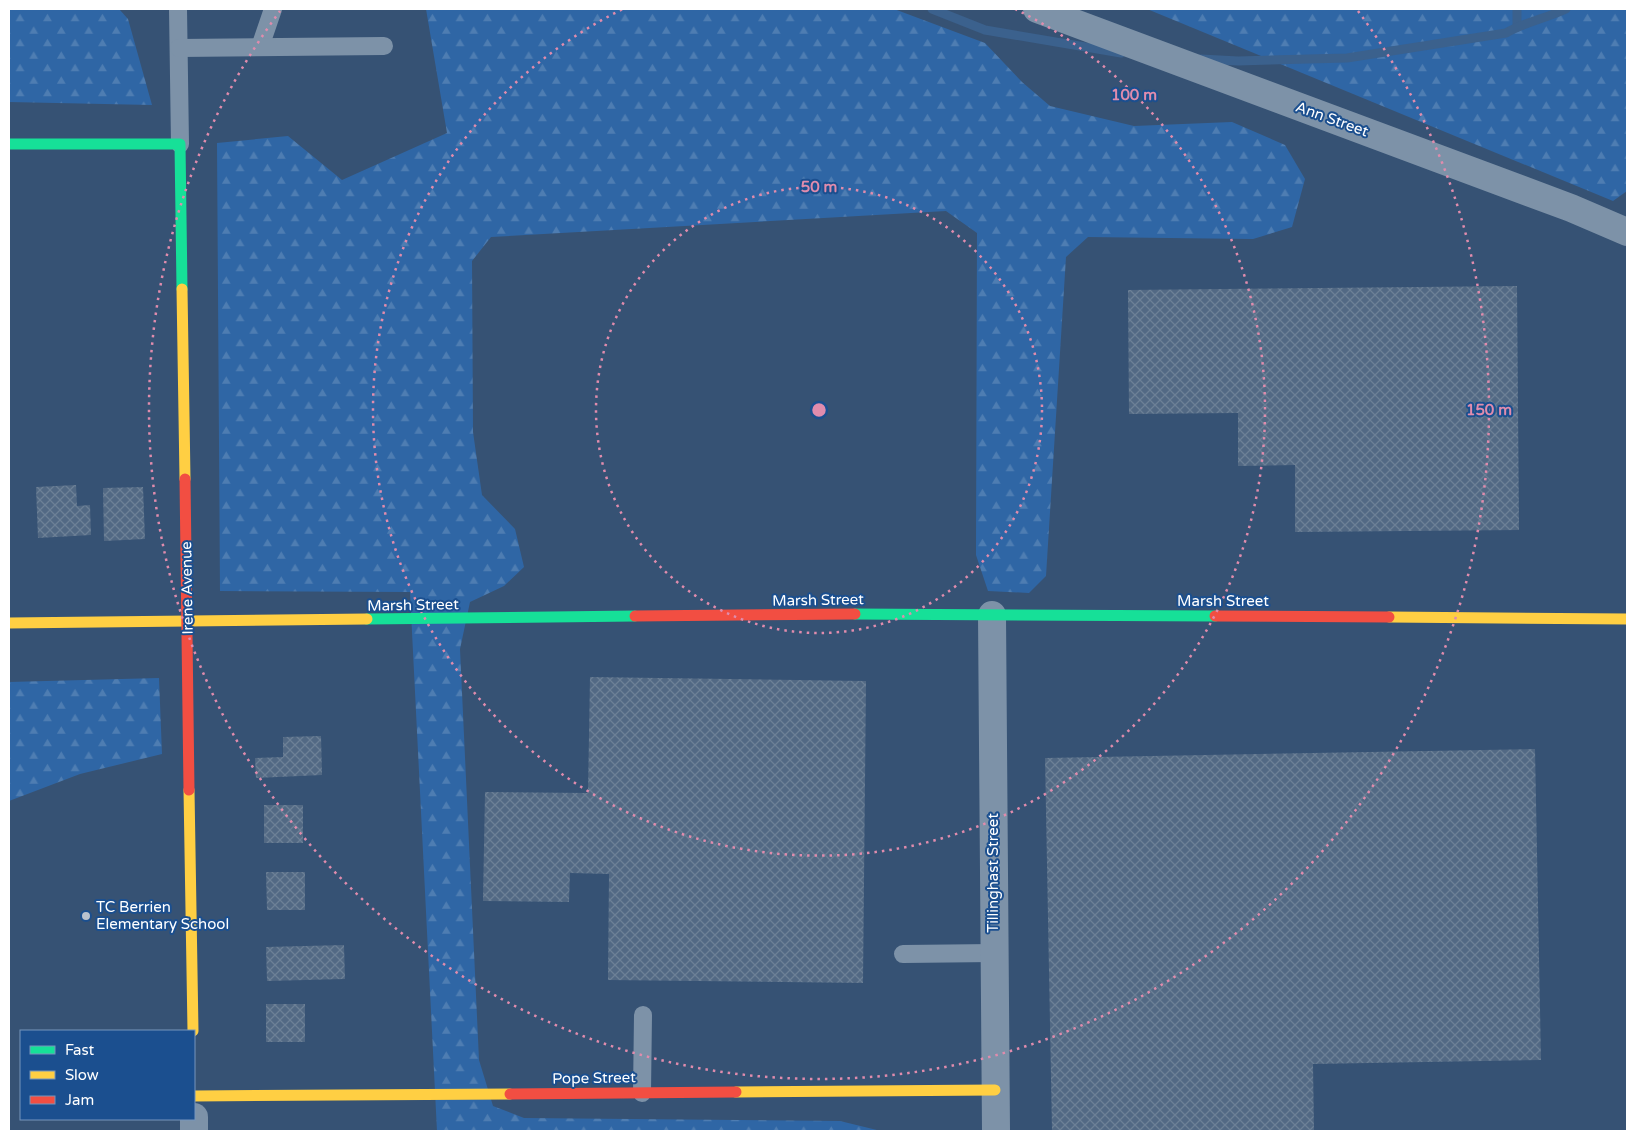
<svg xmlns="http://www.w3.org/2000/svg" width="1636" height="1140" font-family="'Varela Round',sans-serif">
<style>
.forest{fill:url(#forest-firs)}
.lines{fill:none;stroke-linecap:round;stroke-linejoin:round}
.stream{stroke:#3b618d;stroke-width:9}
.building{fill:url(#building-cross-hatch)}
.lane{stroke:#7d92a8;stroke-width:18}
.street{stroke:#7d92a8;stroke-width:28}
.fast{stroke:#16e098;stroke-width:11}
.slow{stroke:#ffcf43;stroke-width:11}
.jam{stroke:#f24e42;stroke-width:11}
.ring{fill:none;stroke:#e08cad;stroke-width:2.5;stroke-dasharray:2.5 5}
.poi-dot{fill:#b9c2ce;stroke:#1b4f8f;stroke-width:2}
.labels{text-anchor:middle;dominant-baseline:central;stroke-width:4;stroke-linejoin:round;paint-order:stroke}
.street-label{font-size:15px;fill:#fff;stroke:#1b4f8f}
.poi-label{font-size:15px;fill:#fff;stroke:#1b4f8f;text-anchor:start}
.centre{fill:#e08cad;stroke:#1b4f8f;stroke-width:2.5}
.ring-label{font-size:15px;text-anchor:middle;font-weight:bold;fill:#e08cad;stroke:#1b4f8f;stroke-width:4;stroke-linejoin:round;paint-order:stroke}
</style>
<defs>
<pattern id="forest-firs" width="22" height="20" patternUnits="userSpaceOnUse" patternTransform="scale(1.25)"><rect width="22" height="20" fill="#2f66a5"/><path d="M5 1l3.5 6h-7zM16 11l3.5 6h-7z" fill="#4e7db2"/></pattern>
<pattern id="building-cross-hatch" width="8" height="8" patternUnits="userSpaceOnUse" patternTransform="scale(1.25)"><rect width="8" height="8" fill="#526984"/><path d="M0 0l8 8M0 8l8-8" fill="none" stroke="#6c8096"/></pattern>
</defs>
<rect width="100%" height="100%" fill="#365274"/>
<g class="forest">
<path d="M 9,9 L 119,9 L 128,19 L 152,105 L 9,102 Z"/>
<path d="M 426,9 L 894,9 L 985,43 L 1022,82 L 1050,106 L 1134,126 L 1232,122 L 1285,145 L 1305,179 L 1292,227 L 1253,239 L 1088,237 L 1066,257 L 1046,576 L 1029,593 L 988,591 L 976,555 L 977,233 L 946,211 L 491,237 L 472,261 L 473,432 L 482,495 L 515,529 L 524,567 L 504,586 L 470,602 L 460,649 L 479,1060 L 493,1106 L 524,1118 L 840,1121 L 881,1131 L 437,1131 L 410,592 L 220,591 L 217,143 L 288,136 L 342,180 L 447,133 Z"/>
<path d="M 1147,9 L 1627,9 L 1627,191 L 1613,201 Z"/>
<path d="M 159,678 L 162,754 L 80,774 L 9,801 L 9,682 Z"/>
</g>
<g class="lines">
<g class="stream">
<path d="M 932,9 L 985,30 L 1121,53"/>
<path d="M 1517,27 L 1517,9"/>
<path d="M 1201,59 L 1238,61 L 1347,58 L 1506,33 C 1525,22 1547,18 1566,9"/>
</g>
</g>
<g class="building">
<path d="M 1517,286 L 1519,530 L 1295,532 L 1295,465 L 1238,466 L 1238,413 L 1129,414 L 1128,290 Z"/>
<path d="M 76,485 L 77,506 L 90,505 L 91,535 L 38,538 L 36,487 Z"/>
<path d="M 143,487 L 145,539 L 104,541 L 103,488 Z"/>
<path d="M 590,677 L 866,681 L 863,983 L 608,980 L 609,874 L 570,873 L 569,902 L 483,901 L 485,792 L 588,793 Z"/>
<path d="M 321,736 L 322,775 L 256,778 L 255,758 L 283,757 L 283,737 Z"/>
<path d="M 1535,749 L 1541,1060 L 1313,1064 L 1314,1131 L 1052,1131 L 1045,758 Z"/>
<rect x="264" y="805" width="39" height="38"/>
<path d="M 266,872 L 305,872 L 305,910 L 267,910 Z"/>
<path d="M 344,945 L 345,979 L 267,981 L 266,947 Z"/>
<rect x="266" y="1004" width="39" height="38"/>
</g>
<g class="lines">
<g class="lane">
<path d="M 178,9 L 180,144"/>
<path d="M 260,47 L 273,9"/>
<path d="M 179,48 L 384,46"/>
<path d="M 903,954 L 994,953"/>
<path d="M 642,1093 L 643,1015"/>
</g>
<g class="street">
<path d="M 1037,9 L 1571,208 L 1627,232"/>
<path d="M 992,615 L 996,1131"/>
<path d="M 194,1117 L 194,1131"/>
</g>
<g class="fast">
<path d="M 9,144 L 180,144 L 182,289"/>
<path d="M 855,614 L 1215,616"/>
<path d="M 367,619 L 635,616"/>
</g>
<g class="slow">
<path d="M 182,289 L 185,479"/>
<path d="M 1389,617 L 1627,619"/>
<path d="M 9,623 L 367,619"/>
<path d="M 189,790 L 193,1031"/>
<path d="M 736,1092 L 995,1090"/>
<path d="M 194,1096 L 510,1094"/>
</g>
<g class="jam">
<path d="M 185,479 L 189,790"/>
<path d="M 635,616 L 855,614"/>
<path d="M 1215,616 L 1389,617"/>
<path d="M 510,1094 L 736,1092"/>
</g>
</g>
<g class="ring">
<circle cx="819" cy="410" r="223"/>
<path d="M1015 9A446 446 0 1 1 623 9"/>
<path d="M1358 11A670 670 0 1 1 280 11"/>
</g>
<circle class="poi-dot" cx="86" cy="916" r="5"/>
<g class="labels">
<g class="street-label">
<text transform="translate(1332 119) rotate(20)">Ann Street</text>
<text transform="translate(187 588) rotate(-91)">Irene Avenue</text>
<text transform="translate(818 600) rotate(-1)">Marsh Street</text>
<text x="1223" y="601">Marsh Street</text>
<text transform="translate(413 605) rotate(-1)">Marsh Street</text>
<text transform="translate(993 873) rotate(-90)">Tillinghast Street</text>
<text transform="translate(594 1078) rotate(-1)">Pope Street</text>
</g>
<g class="poi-label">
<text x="96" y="907">TC Berrien<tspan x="96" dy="17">Elementary School</tspan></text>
</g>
</g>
<circle cx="819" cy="410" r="8" class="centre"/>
<g class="ring-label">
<text x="1134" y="100">100 m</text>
<text x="819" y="192">50 m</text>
<text x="1489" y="415">150 m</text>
</g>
<rect width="1636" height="1140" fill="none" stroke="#ffffff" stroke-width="20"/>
<rect x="20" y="1030" width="175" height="90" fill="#1b4f8f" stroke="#7695bc"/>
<rect x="30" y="1046" width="25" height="8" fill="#16e098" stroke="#7695bc"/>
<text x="65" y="1055" font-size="15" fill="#ffffff">Fast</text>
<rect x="30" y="1071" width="25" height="8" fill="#ffcf43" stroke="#7695bc"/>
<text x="65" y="1080" font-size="15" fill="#ffffff">Slow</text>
<rect x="30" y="1096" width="25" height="8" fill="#f24e42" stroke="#7695bc"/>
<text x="65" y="1105" font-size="15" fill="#ffffff">Jam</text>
</svg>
